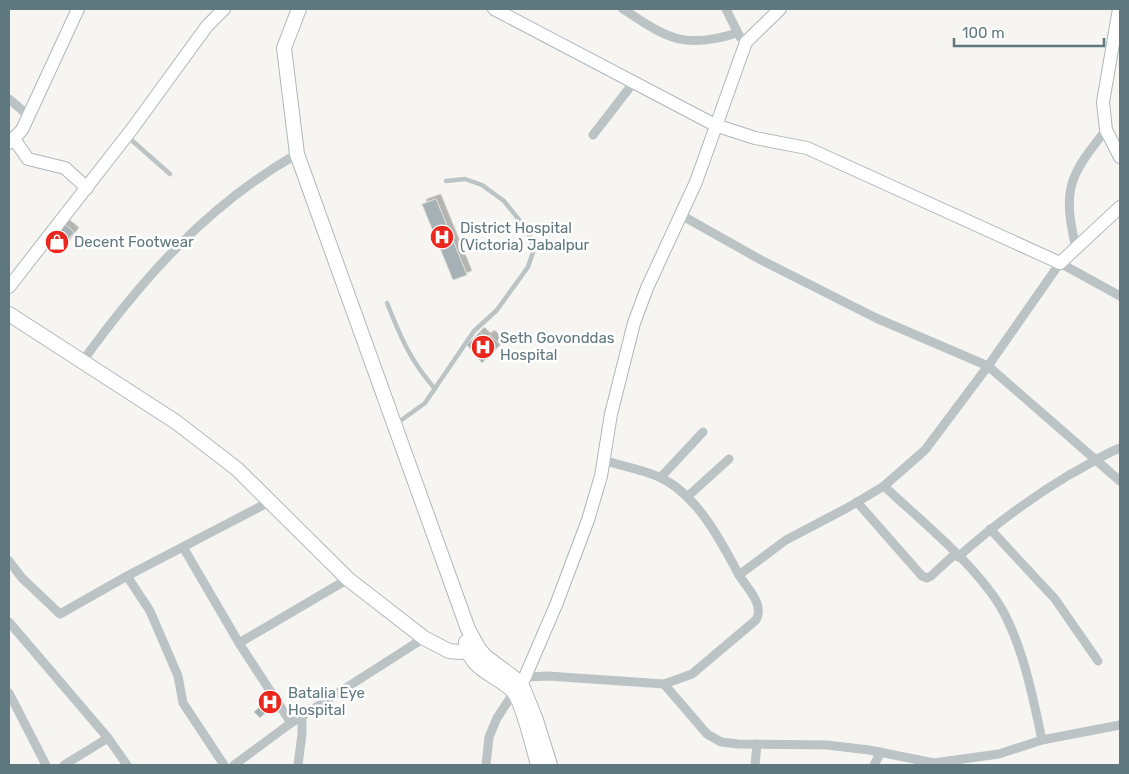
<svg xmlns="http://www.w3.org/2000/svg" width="1129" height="774" font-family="Rubik,sans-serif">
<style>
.building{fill:#a5b1b4;stroke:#d7d7d5;filter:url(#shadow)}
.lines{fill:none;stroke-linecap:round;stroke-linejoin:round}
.secondary-casing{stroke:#aeb7ba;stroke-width:14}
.primary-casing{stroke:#b1b8bb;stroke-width:16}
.lane{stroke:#bcc3c5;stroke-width:4.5}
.street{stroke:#bcc3c5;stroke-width:9}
.secondary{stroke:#fff;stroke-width:12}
.primary{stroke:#fff;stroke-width:14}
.labels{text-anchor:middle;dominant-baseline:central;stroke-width:5;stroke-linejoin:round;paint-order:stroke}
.poi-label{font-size:15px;fill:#5f777e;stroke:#fff;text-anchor:start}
</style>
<defs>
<filter id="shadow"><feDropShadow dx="4.5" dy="-4.5" stdDeviation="0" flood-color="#0004"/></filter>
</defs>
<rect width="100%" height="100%" fill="#f6f5f2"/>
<g class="building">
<path d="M 436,199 L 467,275 L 453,280 L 422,204 Z"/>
<path d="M 63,223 L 74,232 L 68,240 L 57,231 Z"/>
<path d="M 57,231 L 68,240 L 57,253 L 46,244 Z"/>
<path d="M 480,332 L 486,338 L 490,335 L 500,345 L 482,363 L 467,345 Z"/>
<path d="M 269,698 L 275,704 L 260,718 L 254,712 Z"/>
</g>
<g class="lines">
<g class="secondary-casing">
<g id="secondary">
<path d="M 494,9 L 715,125 L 755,138 L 807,148 L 1060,263 L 1120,207"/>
<path d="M 1119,9 L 1103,102 L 1106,130 L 1120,157"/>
<path d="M 14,139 L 28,159 L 65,168 L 87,188"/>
<path d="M 9,143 L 22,130 L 78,9"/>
<path d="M 9,287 L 132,129 L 207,26 L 224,9"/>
<path d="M 516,690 L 525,677 L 556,605 L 588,520 L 601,476 L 611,414 L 634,323 L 647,288 L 696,182 L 746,42 L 780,9"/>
</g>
</g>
<g class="primary-casing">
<g id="primary">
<path d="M 299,9 L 284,48 L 297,154 L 468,629 L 479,649 L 486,657 L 521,683 L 536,720 L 550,765"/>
<path d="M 9,314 L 176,422 L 237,469 L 348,579 L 424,638 L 449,651 L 459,652 L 479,649"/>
<path d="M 466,642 C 469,670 496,674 513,691 C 522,701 534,750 538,765"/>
</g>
</g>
<g class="lane">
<path d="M 128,137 L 170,174"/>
<path d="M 387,303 C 401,338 410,360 435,389"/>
<path d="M 396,424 L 425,403 L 474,331 L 497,310 L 528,267 L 534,249 L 528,231 L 504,201 L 482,185 L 465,179 L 446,181"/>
</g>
<g class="street">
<path d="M 623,9 C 667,38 683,50 737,33"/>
<path d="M 726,9 L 740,37"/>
<path d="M 9,99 L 29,116"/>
<path d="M 593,135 L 634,82"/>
<path d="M 681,215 L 761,260 L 876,318 L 988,366 L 1120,481"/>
<path d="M 1076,248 C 1062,189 1069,176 1106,130"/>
<path d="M 82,362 C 142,279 207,205 297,154"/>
<path d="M 603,460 C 621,466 642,469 659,477 C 696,493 721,541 739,575"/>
<path d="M 661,477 L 703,432"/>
<path d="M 884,486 C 922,522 979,567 1004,613 C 1024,651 1033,698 1042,740"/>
<path d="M 687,497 L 729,459"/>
<path d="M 857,502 L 922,576 L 927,578 L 931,576 L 955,554"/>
<path d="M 990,529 L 1055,599 L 1098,661"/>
<path d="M 183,547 L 239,643 L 291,723"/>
<path d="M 958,557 C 993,526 1029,499 1069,475 C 1086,466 1102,455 1120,448"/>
<path d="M 9,561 L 22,578 L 60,614 L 127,576"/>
<path d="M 9,622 L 108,738 L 127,765"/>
<path d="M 239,643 L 348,579"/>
<path d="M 525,677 L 548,676 L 664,684 L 692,674 L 756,620 C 765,605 747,588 739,575 L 786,540 L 847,508 L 884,486 L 925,450 L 988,366 L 1060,263 L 1120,296"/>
<path d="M 664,684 L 707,734 L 721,742 L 738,744 L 827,745 L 869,750 L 934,763 L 999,754 L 1042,740 L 1120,725"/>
<path d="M 9,693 L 46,765"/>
<path d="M 64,765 L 108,738"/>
<path d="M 224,765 L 183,703 L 178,676 L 150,611 L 127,576 L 271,501"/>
<path d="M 234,765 L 291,723 L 424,638"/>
<path d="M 298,765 L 302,734 L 302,716"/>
<path d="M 486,765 L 489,737 L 497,718 L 514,692"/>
<path d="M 755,765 L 757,744"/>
<path d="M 874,765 L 881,752"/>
</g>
<use href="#secondary" class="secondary"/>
<use href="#primary" class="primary"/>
</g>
<defs>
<g id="hospital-disc" transform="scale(1.25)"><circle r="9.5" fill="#eb261d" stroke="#fff"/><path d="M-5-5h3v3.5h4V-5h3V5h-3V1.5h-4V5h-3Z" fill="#fff"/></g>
<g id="shop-disc" transform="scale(1.25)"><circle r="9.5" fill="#eb261d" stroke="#fff"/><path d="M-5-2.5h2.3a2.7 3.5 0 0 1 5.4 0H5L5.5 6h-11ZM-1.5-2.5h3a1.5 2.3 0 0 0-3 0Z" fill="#fff"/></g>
</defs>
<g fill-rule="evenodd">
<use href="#hospital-disc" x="442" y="237"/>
<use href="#shop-disc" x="57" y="242"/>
<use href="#hospital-disc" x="483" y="347"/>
<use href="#hospital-disc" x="270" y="702"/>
</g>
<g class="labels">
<g class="poi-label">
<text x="460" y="228">District Hospital<tspan x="460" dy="17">(Victoria) Jabalpur</tspan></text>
<text x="74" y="242">Decent Footwear</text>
<text x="500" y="338">Seth Govonddas<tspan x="500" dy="17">Hospital</tspan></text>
<text x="288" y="693">Batalia Eye<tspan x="288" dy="17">Hospital</tspan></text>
</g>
</g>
<rect width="1129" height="774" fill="none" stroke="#5f777e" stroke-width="20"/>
<path d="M954 38v8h150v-8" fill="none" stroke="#5f777e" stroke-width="2.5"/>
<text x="962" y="38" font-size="15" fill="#5f777e" stroke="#ffffff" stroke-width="4" paint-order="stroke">100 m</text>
</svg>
